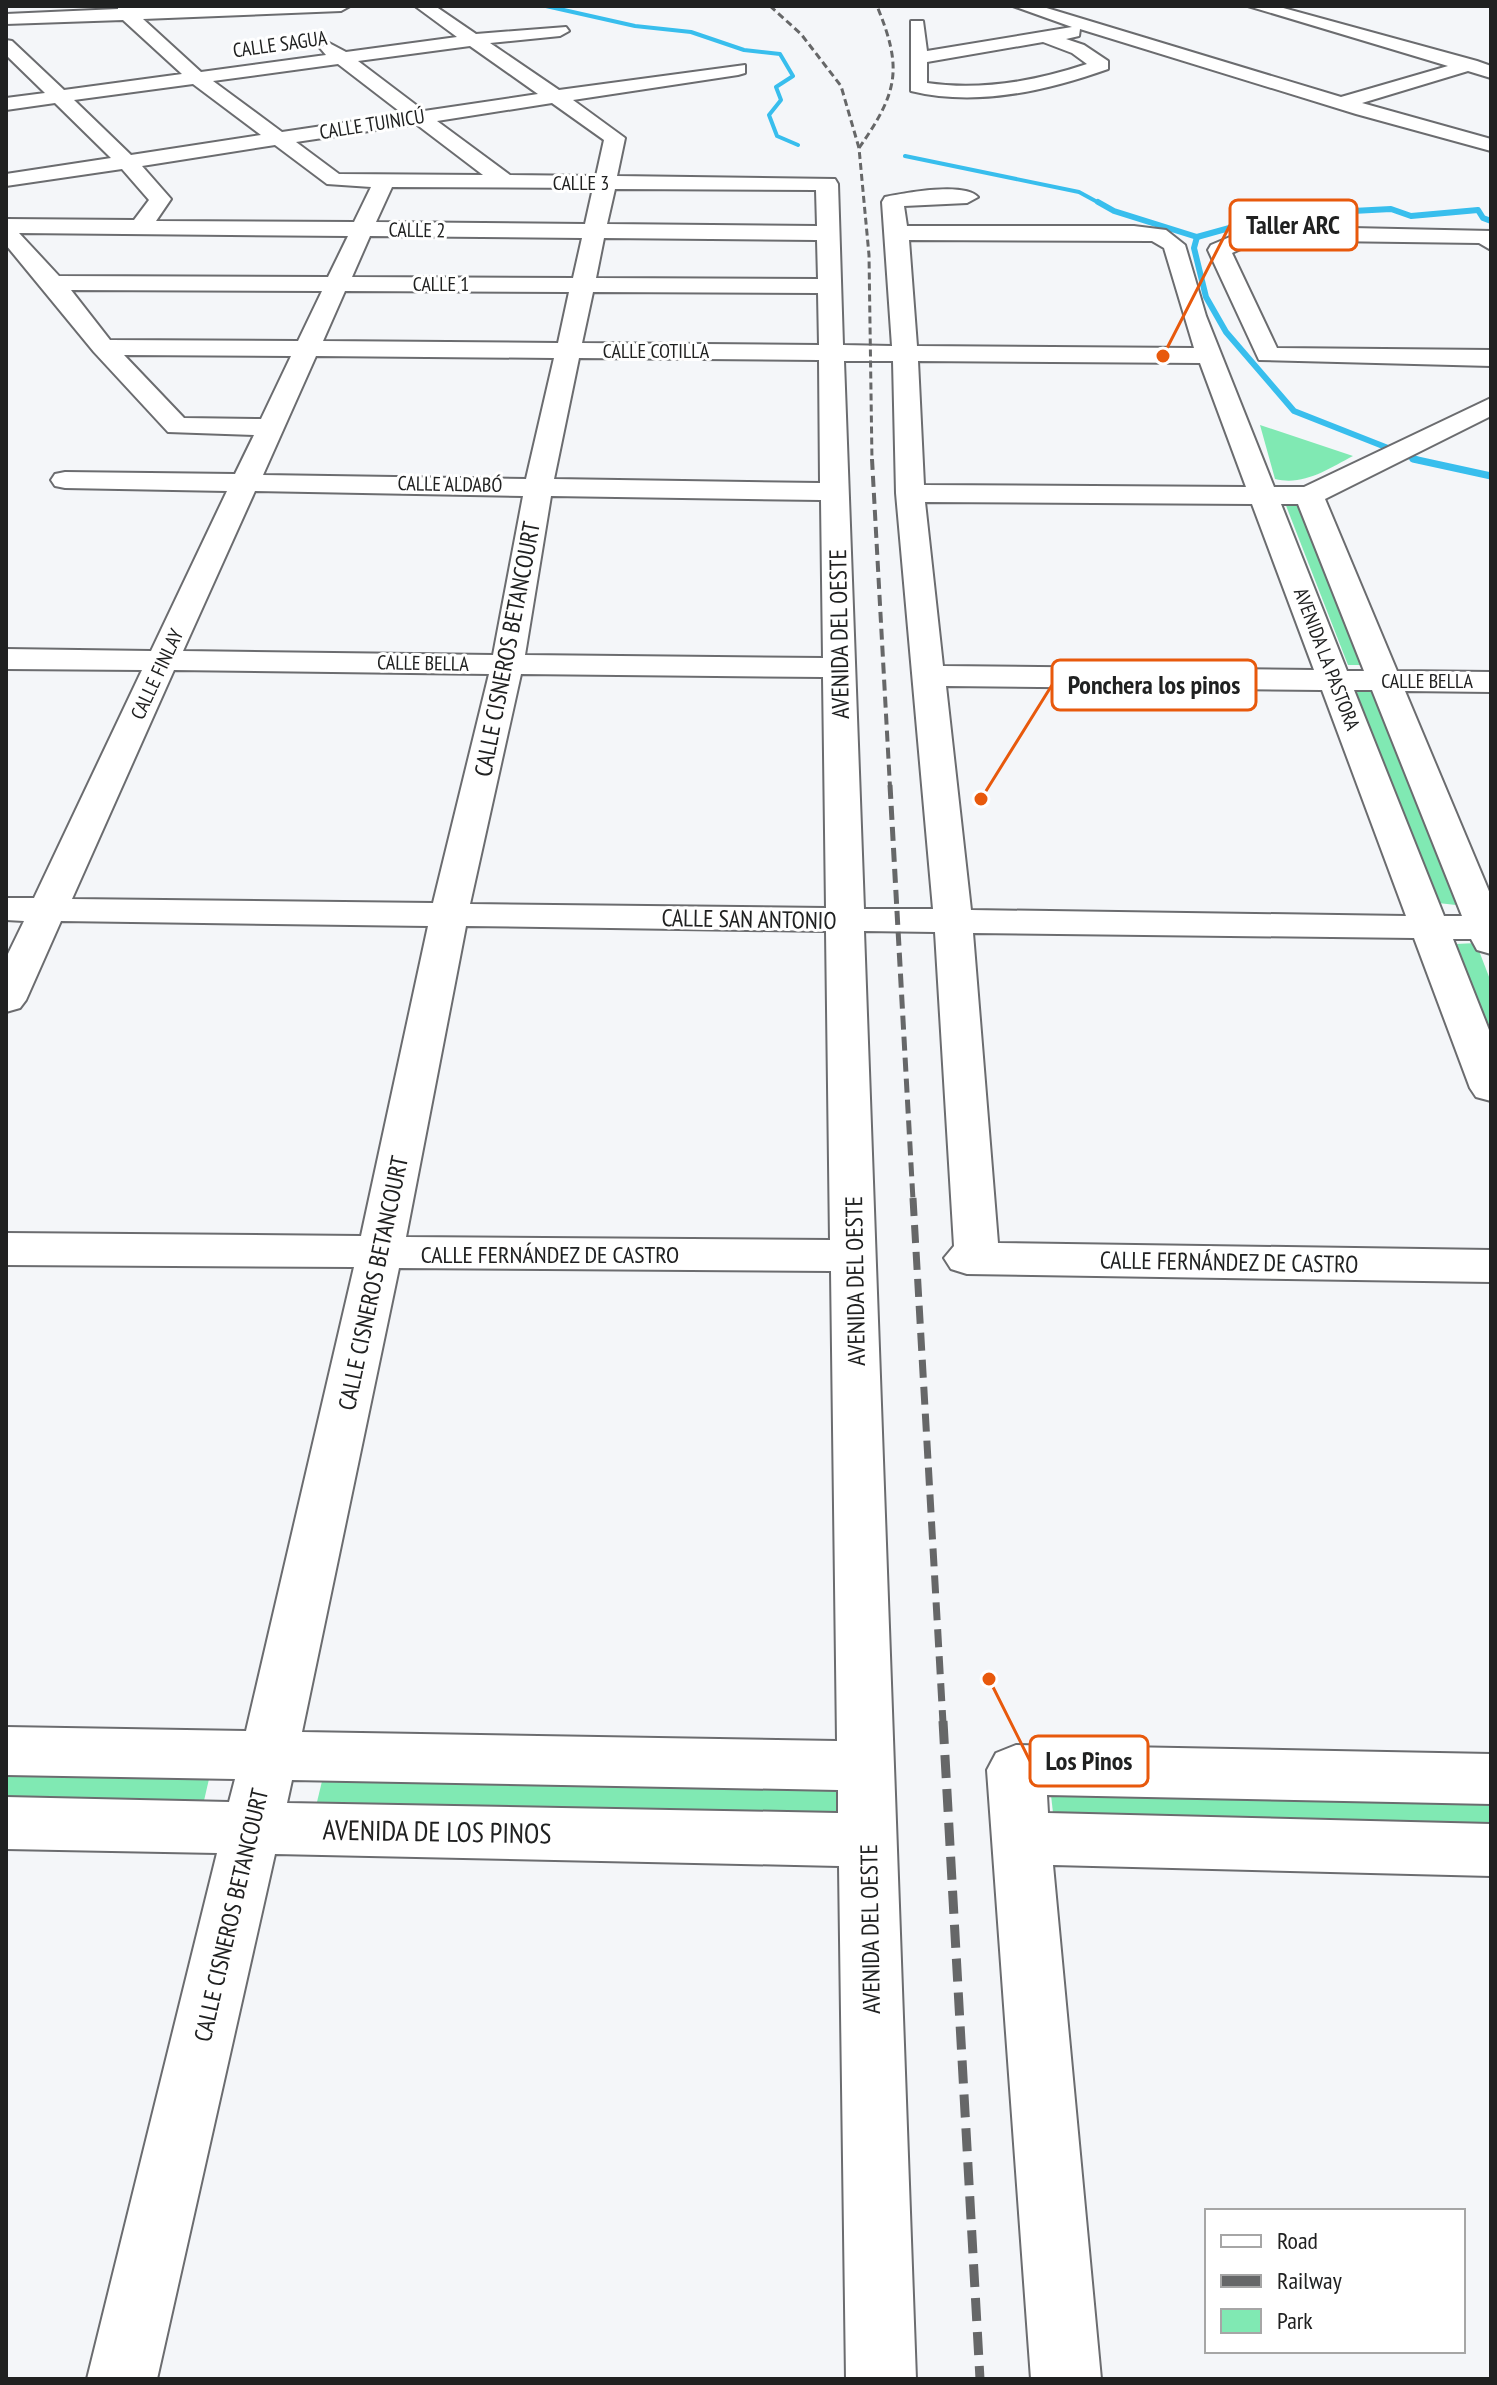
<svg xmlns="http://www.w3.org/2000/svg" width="1497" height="2385" font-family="'PT Sans Narrow',sans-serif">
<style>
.green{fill:#80e9b3}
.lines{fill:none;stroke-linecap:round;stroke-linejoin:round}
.stream-far2{stroke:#38beed;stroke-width:4}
.stream-far1{stroke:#38beed;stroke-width:6}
.stream{stroke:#38beed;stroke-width:7}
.minor-casing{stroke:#6b6c6f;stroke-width:4}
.minor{fill:#fff;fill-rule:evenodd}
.rail-far4{stroke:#666768;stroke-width:3;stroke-dasharray:7 4;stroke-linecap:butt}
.rail-far3{stroke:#666768;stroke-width:4;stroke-dasharray:11 6;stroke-linecap:butt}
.rail-far2{stroke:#666768;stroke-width:5;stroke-dasharray:14 7;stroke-linecap:butt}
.rail-far1{stroke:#666768;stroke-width:7;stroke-dasharray:18 9;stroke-linecap:butt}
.rail{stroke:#666768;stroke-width:9;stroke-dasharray:23 11;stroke-linecap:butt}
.labels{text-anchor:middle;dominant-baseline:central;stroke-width:6;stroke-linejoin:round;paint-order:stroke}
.far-street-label{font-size:20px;fill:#202121;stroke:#fff}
.street-label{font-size:24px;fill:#202121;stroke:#fff}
.near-street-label{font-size:28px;fill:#202121;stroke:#fff}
.leader{fill:none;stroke:#e8590c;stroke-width:3}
.callout-dot{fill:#e8590c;stroke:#fff;stroke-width:3}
.callout{fill:#fff;stroke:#e8590c;stroke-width:3}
.callout-label{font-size:26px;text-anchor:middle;font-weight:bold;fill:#202121}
</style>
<rect width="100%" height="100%" fill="#f4f6f9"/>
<g class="green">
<path d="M 1260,425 L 1353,456 C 1328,469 1304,486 1275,479 Z"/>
<path d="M 1300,502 L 1363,665 L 1348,665 L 1285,503 Z"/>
<path d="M 1356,691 L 1372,691 L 1456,905 L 1438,903 Z"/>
<path d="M 1476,943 L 1491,982 L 1491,1035 L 1456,944 Z"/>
<path d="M 6,1775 L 209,1779 L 203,1805 L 6,1801 Z"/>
<path d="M 323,1777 L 846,1789 L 846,1814 L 317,1802 Z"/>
<path d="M 1050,1786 L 1491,1797 L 1491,1824 L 1053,1813 Z"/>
</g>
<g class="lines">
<g class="stream-far2">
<path d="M 546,6 L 635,26 L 691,32 L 744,50 L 780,54 L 793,76 L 776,87 L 781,100 L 769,115 L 777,136 L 798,145"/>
<path d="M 905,156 L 1079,192 L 1101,204"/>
</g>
<g class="stream-far1">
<path d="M 1098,202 L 1114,211 L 1197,237 L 1276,215 L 1391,209 L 1411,216 L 1478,210 L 1483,218 L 1491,221"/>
<path d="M 1197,237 L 1194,248 L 1206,297 L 1226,332 L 1294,411 L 1421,461"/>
</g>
<path class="stream" d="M 1413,459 L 1491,476"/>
<g class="minor-casing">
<g id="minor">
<path d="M 118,6 L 350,6 L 341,11 L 143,19 L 201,72 L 326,55 L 320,48 L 329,43 L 346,52 L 457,37 L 415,6 L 435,6 L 476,34 L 566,27 L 569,31 L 560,36 L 490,43 L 559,90 L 745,65 L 745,73 L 738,75 L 573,100 L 625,138 L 617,176 L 835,179 L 838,184 L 843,345 L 892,346 L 882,202 L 885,197 C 905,193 964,182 978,197 L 967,203 L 904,206 L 907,226 L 1134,226 L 1166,230 L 1185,245 L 1206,316 L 1274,487 L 1304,487 L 1491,398 L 1491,416 L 1325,499 L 1397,671 L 1491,672 L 1491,692 L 1405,691 L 1491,896 L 1491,954 L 1477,950 L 1471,939 L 1453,939 L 1491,1035 L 1491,1101 L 1476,1097 L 1470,1088 L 1414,938 L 973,933 L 998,1243 L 1491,1250 L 1491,1282 L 967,1274 L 951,1269 L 944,1258 L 954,1246 L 935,932 L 864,931 L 916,2379 L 846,2379 L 839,1866 L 275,1854 L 157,2379 L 87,2379 L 217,1853 L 6,1849 L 6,1797 L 229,1802 L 235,1779 L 6,1775 L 6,1727 L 246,1731 L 354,1267 L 6,1265 L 6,1233 L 361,1236 L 428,926 L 61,921 L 26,1000 L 20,1008 L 6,1012 L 6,958 L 24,921 L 6,920 L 6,898 L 34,898 L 142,670 L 6,669 L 6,649 L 151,651 L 227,491 L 65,488 L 55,486 L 51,480 L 55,474 L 65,472 L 235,474 L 254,435 L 168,432 L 94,352 L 6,245 L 6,219 L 134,220 L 149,200 L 122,169 L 6,186 L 6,174 L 111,158 L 55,103 L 6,110 L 6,98 L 45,93 L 6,55 L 6,40 L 12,41 L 64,90 L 182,74 L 123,20 L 6,24 L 6,14 L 118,9 ZM 470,46 L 538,94 L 424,111 L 358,61 ZM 338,64 L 403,114 L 282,132 L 213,81 ZM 193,84 L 261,135 L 131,155 L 74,100 ZM 552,103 L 604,140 L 596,176 L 510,175 L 437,121 ZM 416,124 L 483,175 L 339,174 L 296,142 ZM 275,145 L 327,184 L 371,187 L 354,222 L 156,221 L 171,199 L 142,166 ZM 392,187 L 593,188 L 585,224 L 376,222 ZM 615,189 L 816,190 L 817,226 L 607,224 ZM 19,233 L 348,236 L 328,277 L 59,276 ZM 370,236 L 582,238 L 573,278 L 352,277 ZM 604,238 L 817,240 L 818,279 L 596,278 ZM 909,240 L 1152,241 L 1164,248 L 1194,348 L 917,346 ZM 71,290 L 322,291 L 298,341 L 110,340 ZM 345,291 L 569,292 L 558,343 L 323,341 ZM 593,292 L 818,293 L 819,345 L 582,343 ZM 124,355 L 291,356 L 261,419 L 184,418 ZM 316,356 L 554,358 L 526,479 L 263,475 ZM 579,358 L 819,360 L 820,483 L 554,479 ZM 844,361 L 893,361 L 896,493 L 933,909 L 864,909 ZM 918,361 L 1200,363 L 1246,487 L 924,485 ZM 255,491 L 523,496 L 493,655 L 183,651 ZM 551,496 L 821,500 L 823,658 L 525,655 ZM 925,502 L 1252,504 L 1314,670 L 943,666 ZM 1281,504 L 1298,504 L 1364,671 L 1347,671 ZM 174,670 L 489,674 L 433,903 L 72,899 ZM 521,674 L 823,677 L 826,908 L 470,904 ZM 946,686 L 1322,690 L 1406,916 L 971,910 ZM 1354,690 L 1372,690 L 1462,916 L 1444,916 ZM 466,926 L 826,931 L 830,1240 L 406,1237 ZM 399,1268 L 831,1271 L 837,1741 L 302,1732 ZM 292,1780 L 838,1790 L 838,1813 L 287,1803 Z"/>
<path d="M 1013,6 L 1040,6 L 1341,97 L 1448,66 L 1248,6 L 1276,6 L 1477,61 L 1491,66 L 1491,78 L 1468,71 L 1362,103 L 1491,139 L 1491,151 L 1356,114 L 1080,29 L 1079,36 L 1066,39 L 1084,45 L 1108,61 L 1108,69 C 1046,91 976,107 911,91 L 911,21 L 923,21 L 927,51 L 1072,27 ZM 1043,42 L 1072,53 L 1087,64 C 1036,81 981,91 927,83 L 927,62 Z"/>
<path d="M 1256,226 L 1491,231 L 1491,250 L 1479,243 L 1260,240 L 1232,253 L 1277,348 L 1491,350 L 1491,366 L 1259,360 L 1208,250 L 1211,245 Z"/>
<path d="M 1016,1745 L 1491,1754 L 1491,1804 L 1047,1795 L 1048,1813 L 1491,1824 L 1491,1876 L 1053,1865 L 1101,2379 L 1031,2379 L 987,1770 L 996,1753 Z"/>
</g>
</g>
<use href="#minor" class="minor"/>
<g class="rail-far4">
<path d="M 770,6 L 801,34 L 841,86 L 859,148 L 869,255 L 872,461"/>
<path d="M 859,148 C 898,92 903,69 877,6"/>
</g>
<path class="rail-far3" d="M 872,459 L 890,787"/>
<path class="rail-far2" d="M 890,785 L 913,1200"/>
<path class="rail-far1" d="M 913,1198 L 943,1723"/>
<path class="rail" d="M 943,1721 L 980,2379"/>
</g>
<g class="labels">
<g class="far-street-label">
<text transform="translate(280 44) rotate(-8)">CALLE SAGUA</text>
<text transform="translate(372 124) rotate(-9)">CALLE TUINICÚ</text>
<text x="581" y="183">CALLE 3</text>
<text transform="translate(417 230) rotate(1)">CALLE 2</text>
<text x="441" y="284">CALLE 1</text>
<text x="656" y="351">CALLE COTILLA</text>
<text transform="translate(450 484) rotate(1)">CALLE ALDABÓ</text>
<text transform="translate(1327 659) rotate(69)">AVENIDA LA PASTORA</text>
<text transform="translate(423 663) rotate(1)">CALLE BELLA</text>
<text transform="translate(157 674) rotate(-65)">CALLE FINLAY</text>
<text x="1427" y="681">CALLE BELLA</text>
</g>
<g class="street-label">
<text transform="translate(839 634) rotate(-91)">AVENIDA DEL OESTE</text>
<text transform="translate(507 649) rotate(-79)">CALLE CISNEROS BETANCOURT</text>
<text transform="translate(749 919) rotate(1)">CALLE SAN ANTONIO</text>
<text x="550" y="1254">CALLE FERNÁNDEZ DE CASTRO</text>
<text transform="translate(1229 1262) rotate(1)">CALLE FERNÁNDEZ DE CASTRO</text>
<text transform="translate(855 1281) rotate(-91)">AVENIDA DEL OESTE</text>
<text transform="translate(373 1283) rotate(-78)">CALLE CISNEROS BETANCOURT</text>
<text transform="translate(231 1915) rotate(-77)">CALLE CISNEROS BETANCOURT</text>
<text transform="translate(870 1929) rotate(-91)">AVENIDA DEL OESTE</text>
</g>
<g class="near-street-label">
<text transform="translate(437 1831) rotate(1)">AVENIDA DE LOS PINOS</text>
</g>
</g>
<path class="leader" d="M1163 356L1230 225M981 799L1052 685M989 1679L1030 1761"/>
<g class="callout-dot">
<circle cx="1163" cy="356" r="8"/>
<circle cx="981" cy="799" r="8"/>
<circle cx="989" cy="1679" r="8"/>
</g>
<g class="callout">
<rect x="1230" y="200" width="127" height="50" rx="8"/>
<rect x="1052" y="660" width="204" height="50" rx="8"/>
<rect x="1030" y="1736" width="118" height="50" rx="8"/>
</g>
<g class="callout-label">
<text x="1293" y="234">Taller ARC</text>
<text x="1154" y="694">Ponchera los pinos</text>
<text x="1089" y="1770">Los Pinos</text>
</g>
<rect width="1497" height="2385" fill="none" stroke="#202121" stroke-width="16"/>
<rect x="1205" y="2209" width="260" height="144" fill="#ffffff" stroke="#a6a6a6" stroke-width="2"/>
<rect x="1221" y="2235" width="40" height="12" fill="#ffffff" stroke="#a6a6a6" stroke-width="2"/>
<text x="1277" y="2249" font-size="24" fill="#202121">Road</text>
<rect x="1221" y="2275" width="40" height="12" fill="#666768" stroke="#a6a6a6" stroke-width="2"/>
<text x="1277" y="2289" font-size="24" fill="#202121">Railway</text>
<rect x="1221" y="2309" width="40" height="24" fill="#80e9b3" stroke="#a6a6a6" stroke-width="2"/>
<text x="1277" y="2329" font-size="24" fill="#202121">Park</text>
</svg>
